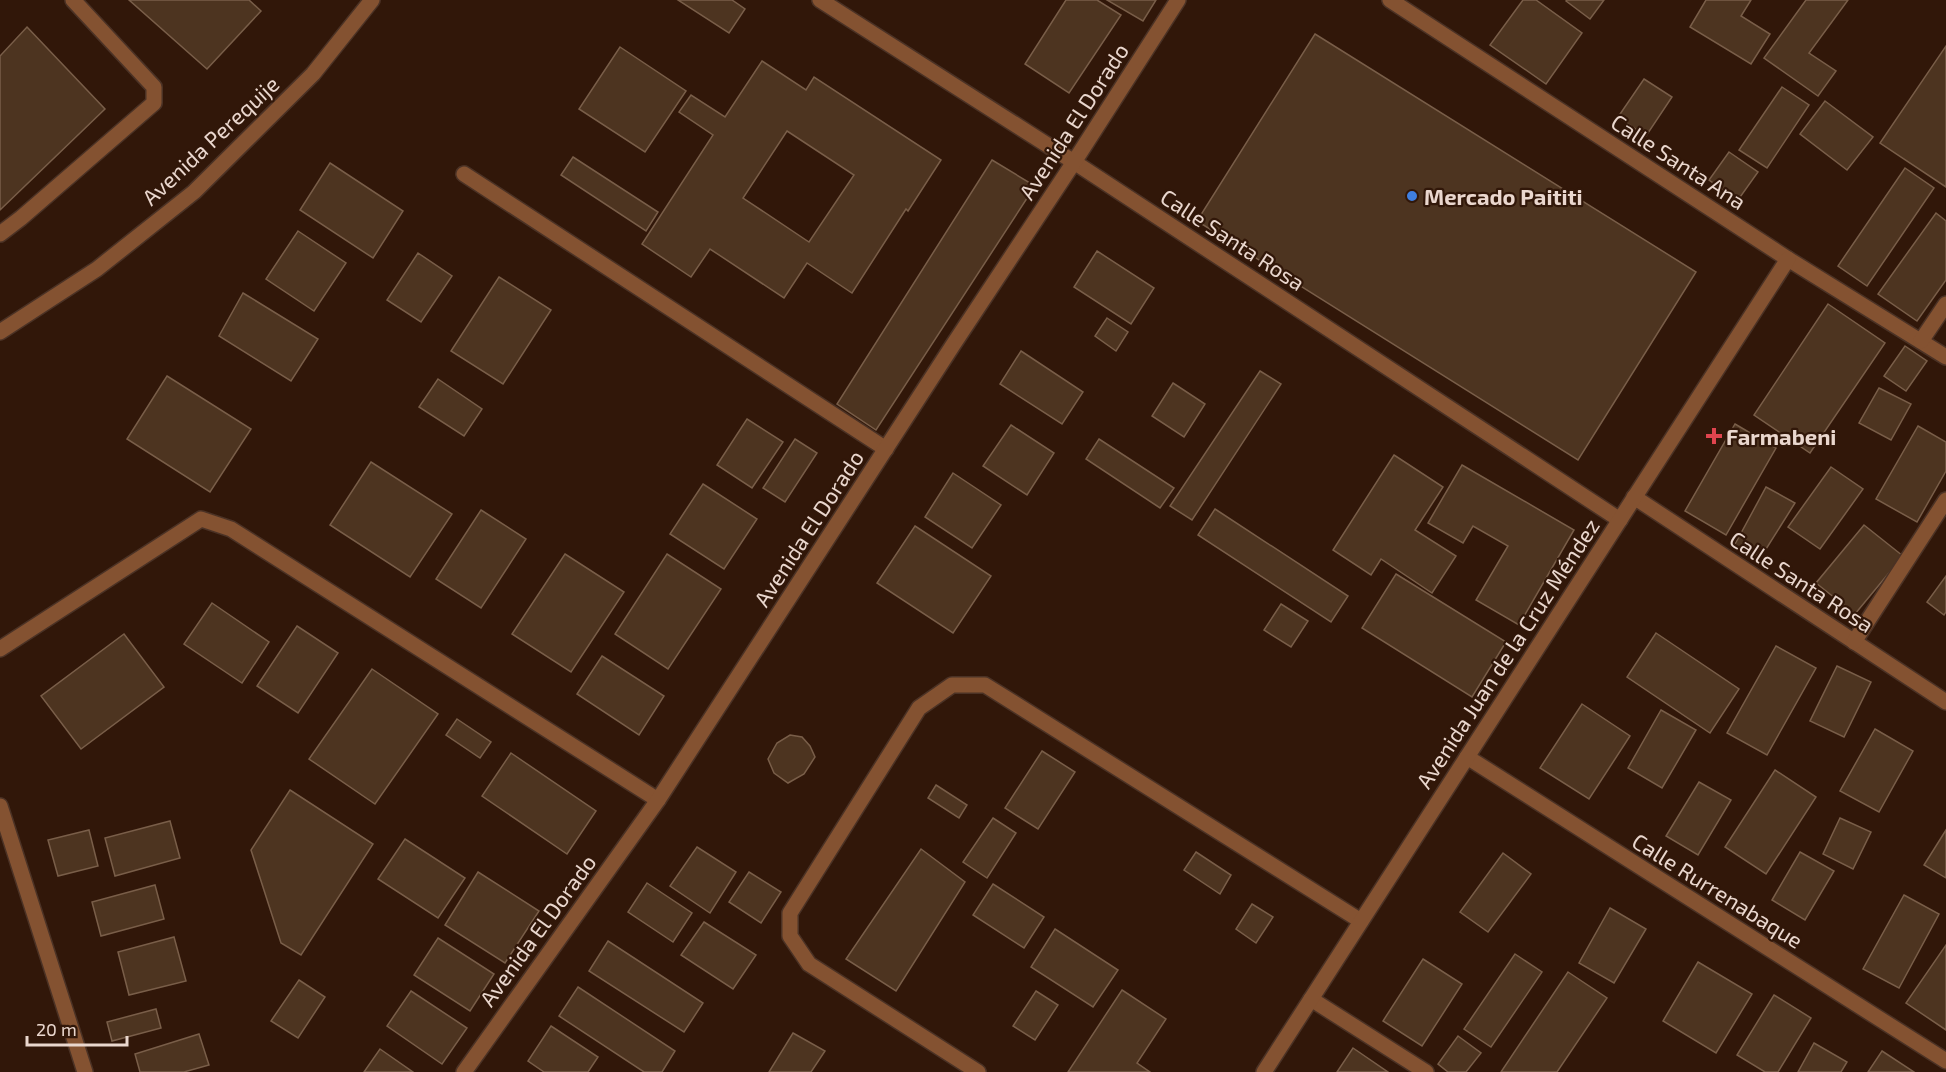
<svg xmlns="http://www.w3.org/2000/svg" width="1946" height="1072" font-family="'Exo 2',sans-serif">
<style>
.building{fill:#4d3420;stroke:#795e49;stroke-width:1.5;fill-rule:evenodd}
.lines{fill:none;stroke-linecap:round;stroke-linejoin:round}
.minor-casing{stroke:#4b3225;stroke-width:18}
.minor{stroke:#845231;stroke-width:15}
.shop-dot{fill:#3f7fe0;stroke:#311709;stroke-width:2}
.health-dot{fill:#e0444e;stroke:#311709;stroke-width:2}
.labels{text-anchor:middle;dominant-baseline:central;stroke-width:4.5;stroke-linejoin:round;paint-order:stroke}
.street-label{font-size:22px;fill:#ead7ce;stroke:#311709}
.poi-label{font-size:22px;font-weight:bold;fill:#ead7ce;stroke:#311709;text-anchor:start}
</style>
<rect width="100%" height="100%" fill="#311709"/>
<g class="building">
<path d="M 129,0 L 249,0 L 261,11 L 207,69 Z"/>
<path d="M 678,0 L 732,0 L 745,9 L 729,33 Z"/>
<path d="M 1066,0 L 1097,0 L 1121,15 L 1069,93 L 1025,64 Z"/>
<path d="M 1107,0 L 1156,0 L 1143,21 Z"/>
<path d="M 1523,0 L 1536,0 L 1582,33 L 1546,84 L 1490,45 Z"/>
<path d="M 1567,0 L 1604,0 L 1590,19 L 1566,1 Z"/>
<path d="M 1706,0 L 1751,0 L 1741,16 L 1770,34 L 1751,64 L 1690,27 Z"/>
<path d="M 1806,0 L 1848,0 L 1809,53 L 1836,71 L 1818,96 L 1764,58 Z"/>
<path d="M 27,27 L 105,109 L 0,210 L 0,56 Z"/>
<path d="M 1315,34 L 1696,272 L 1578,460 L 1197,221 Z"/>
<path d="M 1946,46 L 1946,187 L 1880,143 Z"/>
<path d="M 620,47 L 686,91 L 645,152 L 579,109 Z"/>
<path d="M 762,61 L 806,90 L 814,77 L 941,160 L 908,211 L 906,209 L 852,293 L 807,263 L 784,298 L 710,249 L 691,277 L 642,244 L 713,135 L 679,112 L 691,95 L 725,117 ZM 787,131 L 854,175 L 809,242 L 743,198 Z"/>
<path d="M 1644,79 L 1672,97 L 1646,136 L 1618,117 Z"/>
<path d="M 1782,87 L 1809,105 L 1767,168 L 1739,150 Z"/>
<path d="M 1825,101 L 1873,137 L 1847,170 L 1800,134 Z"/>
<path d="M 1729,152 L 1758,172 L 1738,200 L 1709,180 Z"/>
<path d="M 573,157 L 658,212 L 646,231 L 561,175 Z"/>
<path d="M 992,160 L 1035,186 L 876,430 L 837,404 Z"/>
<path d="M 330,163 L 403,211 L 373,258 L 300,210 Z"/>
<path d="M 1905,168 L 1934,188 L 1867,286 L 1838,266 Z"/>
<path d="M 1936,213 L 1946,221 L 1946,280 L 1917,321 L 1878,294 Z"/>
<path d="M 298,231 L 346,263 L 314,311 L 266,279 Z"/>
<path d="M 1097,251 L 1154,288 L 1131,324 L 1074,287 Z"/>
<path d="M 418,253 L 452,276 L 421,322 L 387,300 Z"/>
<path d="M 499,277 L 551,310 L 503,384 L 451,351 Z"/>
<path d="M 243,293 L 318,339 L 291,381 L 219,336 Z"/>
<path d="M 1828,304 L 1885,343 L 1810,453 L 1754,415 Z"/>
<path d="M 1107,318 L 1128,332 L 1116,351 L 1095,336 Z"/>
<path d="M 1905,346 L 1927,361 L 1906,391 L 1884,376 Z"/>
<path d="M 1021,351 L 1083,392 L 1062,424 L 1000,384 Z"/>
<path d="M 1260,371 L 1281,384 L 1192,520 L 1170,506 Z"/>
<path d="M 167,376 L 251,429 L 210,492 L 127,439 Z"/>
<path d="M 438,379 L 482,409 L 464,436 L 419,407 Z"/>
<path d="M 1173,383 L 1205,404 L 1184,437 L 1152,416 Z"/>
<path d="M 1879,388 L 1911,404 L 1891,440 L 1859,423 Z"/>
<path d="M 747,419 L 783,442 L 752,488 L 717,465 Z"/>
<path d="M 1735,424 L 1776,448 L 1726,535 L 1685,511 Z"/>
<path d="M 1011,425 L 1054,453 L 1027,495 L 983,466 Z"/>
<path d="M 1918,426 L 1946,442 L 1946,471 L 1917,522 L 1876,499 Z"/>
<path d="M 795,439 L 817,453 L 785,502 L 763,488 Z"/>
<path d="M 1099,439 L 1174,488 L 1160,508 L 1086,459 Z"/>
<path d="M 1394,455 L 1443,487 L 1415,530 L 1456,556 L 1432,593 L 1381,559 L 1371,575 L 1333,550 Z"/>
<path d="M 371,462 L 452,514 L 410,577 L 330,525 Z"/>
<path d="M 1462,465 L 1574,530 L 1519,625 L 1476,600 L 1508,546 L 1473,526 L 1463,543 L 1428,523 Z"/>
<path d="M 1831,467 L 1863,489 L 1820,549 L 1788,527 Z"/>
<path d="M 953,473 L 1001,505 L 972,548 L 925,517 Z"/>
<path d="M 703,484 L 757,519 L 724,569 L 670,534 Z"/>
<path d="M 1766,487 L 1795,503 L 1761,557 L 1734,546 Z"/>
<path d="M 1215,509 L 1348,596 L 1331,622 L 1198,535 Z"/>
<path d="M 481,510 L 526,539 L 481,608 L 436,579 Z"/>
<path d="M 1864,525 L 1903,556 L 1855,614 L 1816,583 Z"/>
<path d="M 915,526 L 991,576 L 953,633 L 877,583 Z"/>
<path d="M 565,554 L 624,592 L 571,672 L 512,634 Z"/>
<path d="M 667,554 L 721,589 L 668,669 L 615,634 Z"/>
<path d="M 1396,574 L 1506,642 L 1472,697 L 1362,628 Z"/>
<path d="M 1946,576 L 1946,612 L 1944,615 L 1927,602 Z"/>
<path d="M 212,603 L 269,642 L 242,683 L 184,644 Z"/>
<path d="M 1281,604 L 1308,621 L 1291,647 L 1264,630 Z"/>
<path d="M 297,626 L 338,653 L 298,713 L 257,686 Z"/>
<path d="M 1656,633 L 1739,689 L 1710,733 L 1627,677 Z"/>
<path d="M 124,634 L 164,687 L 81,749 L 41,696 Z"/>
<path d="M 1776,646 L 1816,668 L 1767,755 L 1727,733 Z"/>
<path d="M 602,656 L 664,696 L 639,735 L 577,694 Z"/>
<path d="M 1837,666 L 1871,682 L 1844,737 L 1810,721 Z"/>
<path d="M 372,669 L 438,714 L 375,804 L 309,759 Z"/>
<path d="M 1582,704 L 1630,736 L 1589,799 L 1540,768 Z"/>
<path d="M 1661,710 L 1696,730 L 1662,788 L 1628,768 Z"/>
<path d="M 457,719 L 491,742 L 480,758 L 446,735 Z"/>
<path d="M 1875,729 L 1913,751 L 1879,812 L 1840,791 Z"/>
<path d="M 790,735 L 802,737 L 810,746 L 815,757 L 804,774 L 788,783 L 774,773 L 768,759 L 777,743 Z"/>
<path d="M 1042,751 L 1075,772 L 1038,829 L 1005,808 Z"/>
<path d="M 511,753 L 596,811 L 567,854 L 482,796 Z"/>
<path d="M 1775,770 L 1816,797 L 1766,874 L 1725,847 Z"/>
<path d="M 1699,782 L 1731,800 L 1698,855 L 1666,836 Z"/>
<path d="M 936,785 L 967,805 L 959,818 L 928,798 Z"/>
<path d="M 290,790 L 373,844 L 301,955 L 281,943 L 251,850 Z"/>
<path d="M 993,818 L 1016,833 L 987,878 L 963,862 Z"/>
<path d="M 1840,818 L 1871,832 L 1853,869 L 1823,854 Z"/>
<path d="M 170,821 L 180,858 L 115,876 L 105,838 Z"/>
<path d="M 89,830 L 98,866 L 58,876 L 48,840 Z"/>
<path d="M 1946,830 L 1946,878 L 1924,865 Z"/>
<path d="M 405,839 L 465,878 L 438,918 L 378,879 Z"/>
<path d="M 697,847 L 736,872 L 710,913 L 670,886 Z"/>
<path d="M 921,849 L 965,882 L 896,991 L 846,959 Z"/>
<path d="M 1196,852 L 1231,875 L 1220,894 L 1184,870 Z"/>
<path d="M 1800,852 L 1834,871 L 1805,920 L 1772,900 Z"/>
<path d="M 1503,853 L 1531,874 L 1488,932 L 1460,912 Z"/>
<path d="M 478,872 L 539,911 L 505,963 L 445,925 Z"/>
<path d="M 749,872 L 781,892 L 761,923 L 729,902 Z"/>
<path d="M 647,883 L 692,913 L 673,942 L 628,912 Z"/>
<path d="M 993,884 L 1044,917 L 1024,948 L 973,915 Z"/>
<path d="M 155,885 L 164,919 L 101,936 L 92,902 Z"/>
<path d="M 1904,895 L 1939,914 L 1899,988 L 1863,969 Z"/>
<path d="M 1252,904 L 1273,917 L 1256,943 L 1236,929 Z"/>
<path d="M 1610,908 L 1646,929 L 1614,983 L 1579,963 Z"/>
<path d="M 704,922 L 756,955 L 733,989 L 681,955 Z"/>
<path d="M 1055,929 L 1118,970 L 1093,1007 L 1031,967 Z"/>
<path d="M 174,937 L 186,981 L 129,995 L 118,952 Z"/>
<path d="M 438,938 L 494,974 L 470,1011 L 414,975 Z"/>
<path d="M 608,941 L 703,1003 L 684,1032 L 589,971 Z"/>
<path d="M 1946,945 L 1946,1030 L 1906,1003 Z"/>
<path d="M 1515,954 L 1542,972 L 1491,1047 L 1464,1029 Z"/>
<path d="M 1423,959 L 1462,984 L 1422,1046 L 1383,1021 Z"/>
<path d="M 1698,962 L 1752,994 L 1716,1053 L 1663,1021 Z"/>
<path d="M 1568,972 L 1607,998 L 1557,1072 L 1501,1072 Z"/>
<path d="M 299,980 L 325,997 L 298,1038 L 271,1021 Z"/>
<path d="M 578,987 L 675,1051 L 662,1072 L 644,1072 L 559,1016 Z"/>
<path d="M 1122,990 L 1166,1019 L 1137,1063 L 1150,1072 L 1068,1072 Z"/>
<path d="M 411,991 L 467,1028 L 442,1064 L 387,1026 Z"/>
<path d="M 1036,991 L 1058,1005 L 1035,1040 L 1013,1026 Z"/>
<path d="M 1774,995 L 1811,1018 L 1778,1072 L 1765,1072 L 1737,1055 Z"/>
<path d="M 156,1009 L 161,1028 L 112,1041 L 107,1022 Z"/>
<path d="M 551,1026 L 598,1057 L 588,1072 L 544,1072 L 528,1061 Z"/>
<path d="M 793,1033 L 825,1051 L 811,1072 L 769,1072 Z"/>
<path d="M 199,1034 L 209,1065 L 184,1072 L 140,1072 L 135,1054 Z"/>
<path d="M 1458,1036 L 1481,1053 L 1466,1072 L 1448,1072 L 1438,1064 Z"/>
<path d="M 1814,1043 L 1847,1062 L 1841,1072 L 1798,1072 Z"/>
<path d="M 1353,1048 L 1388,1072 L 1337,1072 Z"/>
<path d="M 380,1049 L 413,1072 L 364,1072 Z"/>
<path d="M 1882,1051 L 1914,1072 L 1868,1072 Z"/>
</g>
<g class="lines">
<g class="minor-casing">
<g id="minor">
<path d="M 820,0 L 1074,162 L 1620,520"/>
<path d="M 1390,0 L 1788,259 L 1946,357"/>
<path d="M 464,174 L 886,449"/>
<path d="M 0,234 L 21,218 L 154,103 L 154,87 L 73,0"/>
<path d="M 0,332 L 97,269 L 194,192 L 313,74 L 372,0"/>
<path d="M 1921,341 L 1946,304"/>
<path d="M 1634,497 L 1946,702"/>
<path d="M 1854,642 L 1946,500"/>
<path d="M 0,649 L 201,519 L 231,529 L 658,800"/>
<path d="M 1467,757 L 1946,1061"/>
<path d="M 0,806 L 85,1072"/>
<path d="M 1311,999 L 1426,1072"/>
<path d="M 464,1072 L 658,800 L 953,345 L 1074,162 L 1178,0"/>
<path d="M 978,1072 L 809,964 L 790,936 L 790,913 L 919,708 L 952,685 L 985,685 L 1361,921"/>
<path d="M 1264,1072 L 1788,259"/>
</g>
</g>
<use href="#minor" class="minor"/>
</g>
<circle class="shop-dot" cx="1412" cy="196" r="6"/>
<path class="health-dot" d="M1711 427h6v6h6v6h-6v6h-6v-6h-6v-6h6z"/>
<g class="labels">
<g class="street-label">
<text transform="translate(1073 121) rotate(-57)">Avenida El Dorado</text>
<text transform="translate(210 140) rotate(-43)">Avenida Perequije</text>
<text transform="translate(1679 161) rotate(33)">Calle Santa Ana</text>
<text transform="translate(1233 239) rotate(33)">Calle Santa Rosa</text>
<text transform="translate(808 528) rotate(-57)">Avenida El Dorado</text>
<text transform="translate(1802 581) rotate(33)">Calle Santa Rosa</text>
<text transform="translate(1507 653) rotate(-57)">Avenida Juan de la Cruz Méndez</text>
<text transform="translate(1718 890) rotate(32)">Calle Rurrenabaque</text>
<text transform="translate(537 930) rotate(-54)">Avenida El Dorado</text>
</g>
<g class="poi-label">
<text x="1424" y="196">Mercado Paititi</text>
<text x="1726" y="436">Farmabeni</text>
</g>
</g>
<path d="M27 1036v9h100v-9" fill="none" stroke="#ead7ce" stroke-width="3"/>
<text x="36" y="1036" font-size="18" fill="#ead7ce" stroke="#311709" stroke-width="4.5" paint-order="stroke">20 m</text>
</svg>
